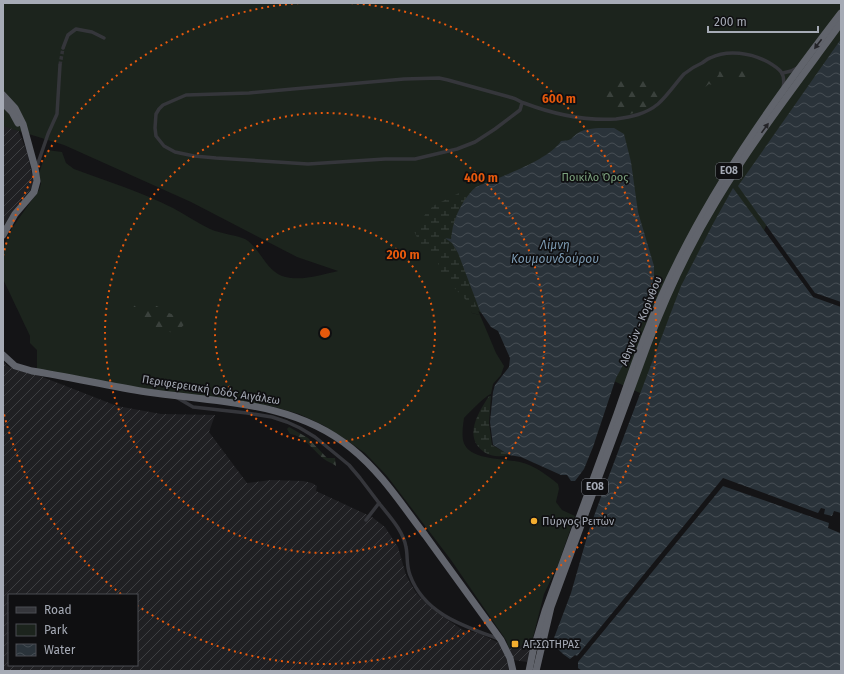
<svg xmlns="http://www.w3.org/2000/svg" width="844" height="674" font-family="'Fira Sans',sans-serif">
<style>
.industrial{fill:url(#industrial-furrows);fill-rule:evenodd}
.green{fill:#1c241d}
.forest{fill:url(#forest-firs)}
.wetland{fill:url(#wetland-marsh)}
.water{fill:url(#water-waves)}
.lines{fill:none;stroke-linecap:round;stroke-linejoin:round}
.street-tunnel{stroke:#313236;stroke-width:3.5;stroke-dasharray:3.5 2;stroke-linecap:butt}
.street{stroke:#35363b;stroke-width:3.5}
.highway{stroke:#61646c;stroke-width:7}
.oneway{fill:#242428}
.ring{fill:none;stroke:#e8590c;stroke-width:2;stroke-dasharray:2 4}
.poi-dot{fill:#f3ad2f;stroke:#0f0f11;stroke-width:1.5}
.labels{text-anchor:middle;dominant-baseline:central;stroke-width:3.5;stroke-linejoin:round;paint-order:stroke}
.shield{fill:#0f0f11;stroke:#797c84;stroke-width:1}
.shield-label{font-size:10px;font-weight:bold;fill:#a6abb6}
.park-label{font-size:11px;fill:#7ca27e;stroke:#0f0f11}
.street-label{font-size:11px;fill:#a6abb6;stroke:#0f0f11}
.poi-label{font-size:11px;fill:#a6abb6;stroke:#0f0f11;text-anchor:start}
.water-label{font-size:12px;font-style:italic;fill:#7c9ab2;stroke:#0f0f11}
.centre{fill:#e8590c;stroke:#0f0f11;stroke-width:2}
.ring-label{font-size:12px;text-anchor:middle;font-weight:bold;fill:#e8590c;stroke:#0f0f11;stroke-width:3.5;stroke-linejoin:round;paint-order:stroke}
</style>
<defs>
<pattern id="industrial-furrows" width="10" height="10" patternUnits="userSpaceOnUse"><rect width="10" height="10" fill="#202023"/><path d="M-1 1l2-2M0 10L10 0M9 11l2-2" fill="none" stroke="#3d3e41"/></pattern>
<pattern id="forest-firs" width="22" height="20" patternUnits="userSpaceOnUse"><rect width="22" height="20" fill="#1c241d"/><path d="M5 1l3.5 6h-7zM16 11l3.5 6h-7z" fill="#3a413c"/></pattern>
<pattern id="wetland-marsh" width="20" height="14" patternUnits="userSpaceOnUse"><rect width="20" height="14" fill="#1c241d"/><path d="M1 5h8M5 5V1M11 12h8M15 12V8" fill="none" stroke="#3a413c"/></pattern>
<pattern id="water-waves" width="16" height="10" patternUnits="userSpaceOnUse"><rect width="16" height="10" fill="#2a333a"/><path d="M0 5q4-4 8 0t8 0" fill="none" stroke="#464e54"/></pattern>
</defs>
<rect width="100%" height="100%" fill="#141416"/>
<g class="industrial">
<path d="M 3,107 L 15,122 L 27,152 L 34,184 L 15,211 L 3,232 Z"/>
<path d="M 3,361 L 6,365 L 13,369 L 40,376 L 117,406 L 161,414 L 215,415 L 209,432 L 247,483 L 271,480 L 303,481 L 312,483 L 317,486 L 316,491 L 372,517 L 385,527 L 398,547 L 406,575 L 416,593 L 430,607 L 439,614 L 463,630 L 479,633 L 497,642 L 503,647 L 506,654 L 509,671 L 3,671 ZM 9,595 L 137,595 L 137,665 L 9,665 Z"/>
<path d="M 523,643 L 530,649 L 527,662 L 514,660 L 509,648 L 521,646 Z"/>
</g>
<path class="green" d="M 3,3 L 841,3 L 841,110 L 768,222 L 679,411 L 542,348 L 471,307 L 472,313 L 480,315 L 496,353 L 504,366 L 501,375 L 493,384 L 491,394 C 486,395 469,413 464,418 C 463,425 462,433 463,440 C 467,461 504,458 520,462 C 534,465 547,475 558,484 L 559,489 L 556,502 L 562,510 L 575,516 L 558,565 L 544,594 L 530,649 L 523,644 L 521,646 L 509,648 L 506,640 L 451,560 L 387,476 L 365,453 L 342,437 L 323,425 L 299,414 L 271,406 L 151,390 L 37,370 L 37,350 L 30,343 L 30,336 L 3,279 L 3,248 L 12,228 L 39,190 L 41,184 L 39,173 L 47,150 L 62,152 L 66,163 L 74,169 C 107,181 141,192 173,208 C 186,215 198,223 210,229 C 221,234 237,235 245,239 C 260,248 265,269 282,276 C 299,282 321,275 338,271 L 297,257 L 191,202 L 64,145 L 3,126 Z"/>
<g class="forest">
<path d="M 738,67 L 746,67 L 750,69 L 749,74 L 752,78 L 752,82 C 745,84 738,80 730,81 C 725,82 722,85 718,87 L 709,84 L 704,88 L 699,83 L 702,81 L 705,82 L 708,76 L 717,77 L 719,74 L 717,70 L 726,74 L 729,74 L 732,70 Z"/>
<path d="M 627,77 L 660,85 L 664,95 C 653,106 641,112 625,115 L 603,97 L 612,81 Z"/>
<path d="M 129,301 L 136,307 L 145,307 C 152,300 162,310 169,313 C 172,315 175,314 178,315 C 183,316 187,318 191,320 C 184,323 180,331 173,332 C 164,334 131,314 128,305 Z"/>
<path d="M 289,427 L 308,438 L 327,458 L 335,458 L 336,466 C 332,463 328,462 324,459 C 314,451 304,436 290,434 L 287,429 Z"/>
</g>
<g class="wetland">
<path d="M 481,182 L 483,189 L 454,247 L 466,266 L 471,294 L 480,315 L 472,313 L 466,300 L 442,275 L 438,263 L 434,254 L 419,242 L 414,231 L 420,224 L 424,216 L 433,206 Z"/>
<path d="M 489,396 L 491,396 L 489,423 L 492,445 L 509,455 C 500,457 492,457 484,452 C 463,437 478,413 489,396 Z"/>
</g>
<g class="water">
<path d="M 841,39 L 841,302 L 815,293 L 738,186 Z"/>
<path d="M 606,128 L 614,128 L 624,134 L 631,162 L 638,212 L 654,266 L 654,278 L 660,282 L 651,299 L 648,306 L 649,311 L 642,322 L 628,356 L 616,378 L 593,447 L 584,469 L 575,481 L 571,481 L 567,475 L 561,475 L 521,457 L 509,455 L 493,445 L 490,422 L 493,392 L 495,385 L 509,367 L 510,358 L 498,331 L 491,327 L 480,311 L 458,253 L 452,243 L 445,238 L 451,239 C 452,234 452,228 454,223 C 457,211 467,194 476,187 C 499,177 548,161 561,141 C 574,140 569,139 578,133 C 586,128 597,128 606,128 Z"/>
<path d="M 733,188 L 813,297 L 841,307 L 841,513 L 834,511 L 832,516 L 824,514 L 825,509 L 821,508 L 818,513 L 723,478 L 577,656 L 575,655 L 570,659 C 561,653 556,649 554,638 L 571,593 L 589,530 L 602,494 L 681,286 L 714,222 Z"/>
<path d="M 723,486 L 829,523 L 828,528 L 840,533 L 841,531 L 841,671 L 582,671 L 578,668 L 578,662 Z"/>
</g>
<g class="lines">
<path class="street-tunnel" d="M 60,65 L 63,48"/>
<g class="street">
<path d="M 63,48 L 68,35 L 76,29 L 92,32 L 104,38"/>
<path d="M 783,73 L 791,71 L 797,68"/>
<path d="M 522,103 L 520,110 L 495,129 L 475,142 L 457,149 L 415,159 L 385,159 L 308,164 L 216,158 L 194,156 L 175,152 L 164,146 L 156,136 L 155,128 L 156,114 L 159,109 L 163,105 L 186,95 L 249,93 L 404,79 L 439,78 L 448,80 C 470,86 491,92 513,98 C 517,99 520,102 524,103 C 553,114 585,121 616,119 C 631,117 646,114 658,104 C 668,95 675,84 684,74 C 690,69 695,66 702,63 C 705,61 707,59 710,58 C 728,49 751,53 768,62 C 780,69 786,73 783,88"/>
<path d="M 36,167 L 38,163 L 48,134 L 57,114 L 60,65"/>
<path d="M 176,397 L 193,407 L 247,413 L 272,417 L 287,422 L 300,428 L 315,437 L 349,465 L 360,478 L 379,503 L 366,520"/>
<path d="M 379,503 C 389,516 403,530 406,547 C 408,556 406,565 410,575 C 424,614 464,626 499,639"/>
</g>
<g class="highway">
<path d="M 3,95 L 15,108 L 23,124 L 35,168 L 37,181 L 34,192 L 15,214 L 3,235"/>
<path d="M 3,103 L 12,112 L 18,123"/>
<path d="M 3,355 L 15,366 L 32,371 C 70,377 109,386 147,392 C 217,402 294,401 351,448 C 381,472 402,505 425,535 C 450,570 476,605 501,640 L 510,658 L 513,671"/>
<path d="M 529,671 L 533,651 L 545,611 C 569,545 593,480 617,414 C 635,362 653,310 678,261 C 722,172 781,91 841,13"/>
<path d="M 536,671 L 551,607 L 647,346 C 666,296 688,248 716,202 C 753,140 798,82 841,23"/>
</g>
</g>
<defs><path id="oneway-solid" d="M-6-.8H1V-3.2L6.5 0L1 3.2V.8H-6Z"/></defs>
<g class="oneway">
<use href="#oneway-solid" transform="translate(818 44) rotate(127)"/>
<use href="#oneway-solid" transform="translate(765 128) rotate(-54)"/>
</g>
<g class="ring">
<circle cx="325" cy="333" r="110"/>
<circle cx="325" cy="333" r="220"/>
<path d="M121 594A331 331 0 0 1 3 410M3 256A331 331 0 0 1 299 3M351 3A331 331 0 1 1 138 606"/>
</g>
<g class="poi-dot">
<circle cx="534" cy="521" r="4"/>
<rect x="511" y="640" width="8" height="8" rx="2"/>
</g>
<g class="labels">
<g class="shield">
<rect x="716" y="163" width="26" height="16" rx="3"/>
<rect x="582" y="479" width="26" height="16" rx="3"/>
</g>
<g class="shield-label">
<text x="729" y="171">ΕΟ8</text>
<text x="595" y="487">ΕΟ8</text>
</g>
<g class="park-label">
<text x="595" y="177">Ποικίλο Όρος</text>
</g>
<g class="street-label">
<text transform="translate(641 321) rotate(-68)">Αθηνών - Κορίνθου</text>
<text transform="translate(211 390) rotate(9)">Περιφερειακή Οδός Αιγάλεω</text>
</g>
<g class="poi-label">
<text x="542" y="521">Πύργος Ρειτών</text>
<text x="523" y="644">ΑΓ.ΣΩΤΗΡΑΣ</text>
</g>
<g class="water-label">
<text x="555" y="245">Λίμνη<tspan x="555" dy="14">Κουμουνδούρου</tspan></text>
</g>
</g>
<circle cx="325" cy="333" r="6" class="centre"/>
<g class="ring-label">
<text x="559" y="103">600 m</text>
<text x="481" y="182">400 m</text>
<text x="403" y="259">200 m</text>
</g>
<rect width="844" height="674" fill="none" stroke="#a6abb6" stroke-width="8"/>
<rect x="8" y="594" width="130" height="72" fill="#0f0f11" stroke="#4b4d53"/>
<rect x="16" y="607" width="20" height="6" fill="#35363b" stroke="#4b4d53"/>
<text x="44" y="614" font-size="12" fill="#a6abb6">Road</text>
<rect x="16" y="624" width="20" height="12" fill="#1c241d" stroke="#4b4d53"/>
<text x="44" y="634" font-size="12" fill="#a6abb6">Park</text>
<rect x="16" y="644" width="20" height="12" fill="url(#water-waves)" stroke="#4b4d53"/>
<text x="44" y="654" font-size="12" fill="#a6abb6">Water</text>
<path d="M708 26v6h110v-6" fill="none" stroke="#a6abb6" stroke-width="2"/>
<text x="714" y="26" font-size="12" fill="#a6abb6" stroke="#0f0f11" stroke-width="3" paint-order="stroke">200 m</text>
</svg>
